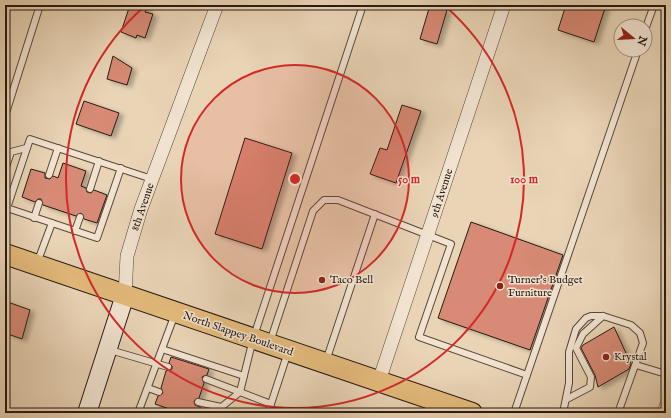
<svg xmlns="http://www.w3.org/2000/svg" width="671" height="418" font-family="'IM FELL English',serif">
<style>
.building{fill:#d78a74;stroke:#271a11;filter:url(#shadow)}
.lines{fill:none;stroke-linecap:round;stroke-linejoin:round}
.lane-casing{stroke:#58483a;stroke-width:8}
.street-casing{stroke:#58483a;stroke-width:14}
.secondary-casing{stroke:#271a11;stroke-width:20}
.primary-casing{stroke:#271a11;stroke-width:22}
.lane{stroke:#f1e3d0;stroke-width:6}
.street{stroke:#f1e3d0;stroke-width:13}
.secondary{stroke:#f1e3d0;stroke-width:18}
.primary{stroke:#e4ba7b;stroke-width:20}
.ring{fill:none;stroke:#d62828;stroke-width:2}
.poi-dot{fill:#8f2418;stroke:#f1e3d0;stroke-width:1.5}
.labels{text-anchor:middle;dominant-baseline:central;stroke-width:3;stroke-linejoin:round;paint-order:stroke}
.street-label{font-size:11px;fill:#271a11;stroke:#f1e3d0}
.poi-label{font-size:11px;fill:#271a11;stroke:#f1e3d0;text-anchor:start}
.centre{fill:#d62828;stroke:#f1e3d0;stroke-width:2}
.ring-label{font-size:12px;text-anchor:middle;font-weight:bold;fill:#d62828;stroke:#f1e3d0;stroke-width:3;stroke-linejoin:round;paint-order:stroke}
</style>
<defs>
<filter id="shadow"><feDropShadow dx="4.5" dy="2.5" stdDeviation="2" flood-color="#0004"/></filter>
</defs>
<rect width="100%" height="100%" fill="#e9d4b6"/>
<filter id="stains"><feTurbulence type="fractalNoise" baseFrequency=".005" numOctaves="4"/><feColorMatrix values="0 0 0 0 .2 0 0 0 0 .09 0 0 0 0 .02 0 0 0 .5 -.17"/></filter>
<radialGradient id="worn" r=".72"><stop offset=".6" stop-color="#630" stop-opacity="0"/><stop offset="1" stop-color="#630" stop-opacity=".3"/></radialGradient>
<g class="building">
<path d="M 130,5 L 148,5 L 145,12 L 153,14 L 145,38 L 137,35 L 136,38 L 121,32 Z"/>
<path d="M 430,5 L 447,10 L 437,44 L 420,39 Z"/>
<path d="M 566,5 L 606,5 L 594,42 L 558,30 Z"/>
<path d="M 113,56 L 132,68 L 127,85 L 107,79 Z"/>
<path d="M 84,101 L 119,113 L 111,136 L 76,124 Z"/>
<path d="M 402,105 L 421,111 L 396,183 L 370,174 L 380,148 L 387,150 Z"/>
<path d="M 245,138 L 292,153 L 262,249 L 215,234 Z"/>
<path d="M 63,163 L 86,171 L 81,186 L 86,188 L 87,192 L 91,193 L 94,190 L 107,195 L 97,223 L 84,219 L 81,213 L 76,216 L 43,205 L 41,199 L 38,199 L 35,202 L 22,197 L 31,169 L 45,173 L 45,178 L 50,179 L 53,176 L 58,178 Z"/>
<path d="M 471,222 L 563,255 L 530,350 L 438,318 Z"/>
<path d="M 5,301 L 30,310 L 22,339 L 5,333 Z"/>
<path d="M 614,327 L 631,364 L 629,369 L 598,387 L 595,375 L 581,348 L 583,345 Z"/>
<path d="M 171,357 L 209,369 L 207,375 L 202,377 L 204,383 L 199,398 L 194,401 L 195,405 L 200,407 L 204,413 L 181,413 L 155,404 L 158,396 L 163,393 L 161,388 L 166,371 L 172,369 L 172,366 L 169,363 Z"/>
</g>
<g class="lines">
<g class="lane-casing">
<g id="lane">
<path d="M 645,30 L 654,5"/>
<path d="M 5,116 L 40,5"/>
<path d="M 6,167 L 11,152 L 26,148"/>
<path d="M 121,168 L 97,238 L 7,208 L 30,139 L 152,179"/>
<path d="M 49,175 L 58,148"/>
<path d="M 90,189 L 99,161"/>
<path d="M 34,218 L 39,203"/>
<path d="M 75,231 L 80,217"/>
<path d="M 37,263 L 52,223"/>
<path d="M 270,342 L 313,211 L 324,200 L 338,200 L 451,244 L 419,337 L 527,375"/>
<path d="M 162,349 L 244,376"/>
<path d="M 110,350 L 168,367"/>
<path d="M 326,361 L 375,214"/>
<path d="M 636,365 L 666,374"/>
<path d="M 206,379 L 271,404"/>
<path d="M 148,388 L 159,392"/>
<path d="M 567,399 L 590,387 L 591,377 L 576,348 L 583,334 L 603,316"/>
<path d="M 198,402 L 221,407"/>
<path d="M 138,413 L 175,314"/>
<path d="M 214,413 L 240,392 L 253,339 L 363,5"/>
<path d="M 268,413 L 288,352"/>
<path d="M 514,413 L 638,50"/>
<path d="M 563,413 L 569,383 L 569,352 L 576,329 L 586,318 L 591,316 L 603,316 L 631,325 L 640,333 L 643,343 L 618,413"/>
</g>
</g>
<g class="street-casing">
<g id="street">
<path d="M 125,295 L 127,256 L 141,209 L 217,5"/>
<path d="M 379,381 L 504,5"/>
<path d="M 664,413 L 666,406"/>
</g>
</g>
<g class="secondary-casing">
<path id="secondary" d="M 87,413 L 125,295"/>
</g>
<g class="primary-casing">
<path id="primary" d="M 5,254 L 472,413"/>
</g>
<use href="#lane" class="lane"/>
<use href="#street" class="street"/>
<use href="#secondary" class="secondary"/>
<use href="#primary" class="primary"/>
</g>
<circle cx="295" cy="179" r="114" fill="#d62828" fill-opacity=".12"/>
<g class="ring">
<circle cx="295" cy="179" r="114"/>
<path d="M445 6A229 229 0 1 1 145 6"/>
</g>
<g class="poi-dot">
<circle cx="322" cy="280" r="4"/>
<circle cx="500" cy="286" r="4"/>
<circle cx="606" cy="357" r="4"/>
</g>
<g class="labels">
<g class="street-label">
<text transform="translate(442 193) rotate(-72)">9th Avenue</text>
<text transform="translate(143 207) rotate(-71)">8th Avenue</text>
<text transform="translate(238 334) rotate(19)">North Slappey Boulevard</text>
</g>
<g class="poi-label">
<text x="330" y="280">Taco Bell</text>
<text x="508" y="280">Turner's Budget<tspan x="508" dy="13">Furniture</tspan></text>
<text x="614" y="357">Krystal</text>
</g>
</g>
<circle cx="295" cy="179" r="6" class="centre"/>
<g class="ring-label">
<text x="409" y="183">50 m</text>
<text x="524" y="183">100 m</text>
</g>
<rect width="671" height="418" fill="none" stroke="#e9d4b6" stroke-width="20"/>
<rect x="6" y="6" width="659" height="406" fill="none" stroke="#271a11" stroke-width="2"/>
<rect x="10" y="10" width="651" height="398" fill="none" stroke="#271a11"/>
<g transform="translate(633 38) rotate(108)"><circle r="19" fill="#f1e3d0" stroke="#a09384"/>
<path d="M0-3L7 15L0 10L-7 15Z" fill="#8f2418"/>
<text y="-6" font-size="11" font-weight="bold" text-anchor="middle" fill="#271a11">N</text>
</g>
<rect width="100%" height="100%" filter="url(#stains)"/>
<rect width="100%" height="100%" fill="url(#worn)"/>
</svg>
